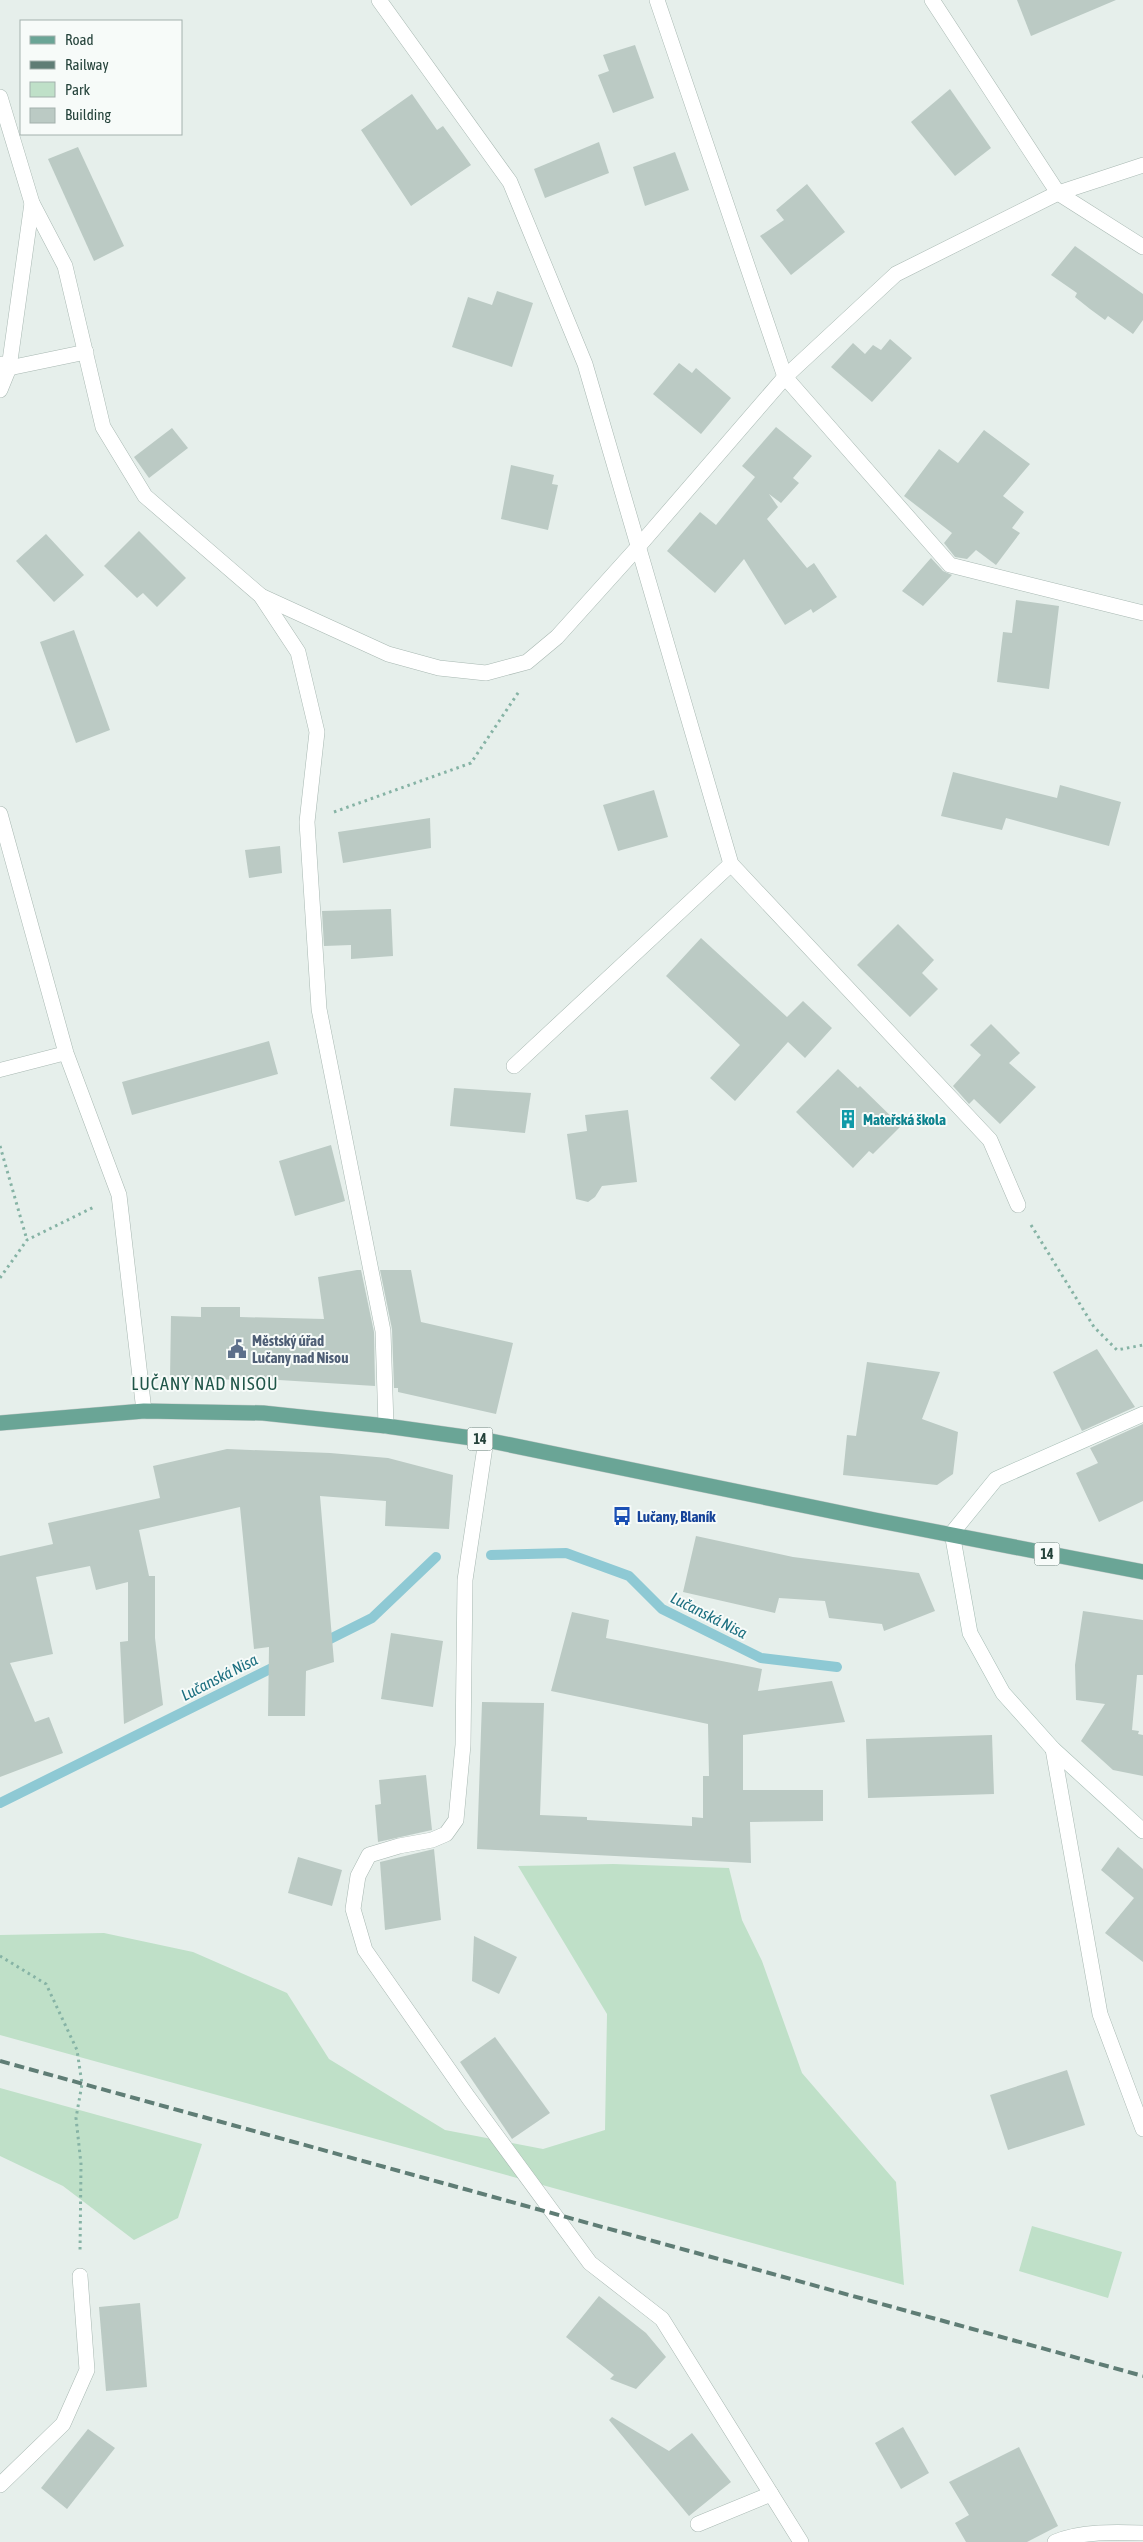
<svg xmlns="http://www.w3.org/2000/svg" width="1143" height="2542" font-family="'Asap Condensed',sans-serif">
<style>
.green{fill:#bfe0c8}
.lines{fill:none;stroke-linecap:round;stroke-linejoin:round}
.stream{stroke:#8ec9d4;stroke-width:10}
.building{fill:#bbcac4}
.lane-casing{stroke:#a8b8b2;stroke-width:15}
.street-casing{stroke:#a8b8b2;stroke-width:16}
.secondary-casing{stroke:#a4bbb3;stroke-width:16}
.primary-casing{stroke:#c2cac8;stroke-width:16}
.path{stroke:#86b3a5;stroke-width:3;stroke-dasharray:2.5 4;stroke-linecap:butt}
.lane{stroke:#fff;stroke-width:14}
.street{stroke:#fff;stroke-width:15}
.secondary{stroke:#fff;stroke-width:15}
.primary{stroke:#6aa596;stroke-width:15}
.rail{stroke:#5f7d75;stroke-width:4;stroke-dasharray:10 5;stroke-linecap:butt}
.labels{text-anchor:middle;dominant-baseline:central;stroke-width:4;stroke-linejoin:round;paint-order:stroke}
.shield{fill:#f7fbf9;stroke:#637a73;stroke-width:1}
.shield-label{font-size:14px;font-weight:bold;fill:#24423a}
.culture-label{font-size:15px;font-weight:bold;fill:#0d838f;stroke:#f7fbf9;text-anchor:start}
.service-label{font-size:15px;font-weight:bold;fill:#4e5e75;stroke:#f7fbf9;text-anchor:start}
.transit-label{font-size:15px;font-weight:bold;fill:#164399;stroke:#f7fbf9;text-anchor:start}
.water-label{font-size:16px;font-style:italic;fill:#1c6f80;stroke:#f7fbf9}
.quarter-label{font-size:18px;letter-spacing:1px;fill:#1f5548;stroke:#f7fbf9}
</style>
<rect width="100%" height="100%" fill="#e6efeb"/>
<g class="green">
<path d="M 613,1864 L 729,1868 L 742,1920 L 762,1961 L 802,2073 L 896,2182 L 904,2285 L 0,2035 L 0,1935 L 104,1933 L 193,1952 L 287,1993 L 329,2059 L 445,2130 L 543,2149 L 605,2130 L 607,2014 L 518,1866 Z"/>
<path d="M 0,2088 L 202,2144 L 178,2218 L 134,2240 L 63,2186 L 0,2156 Z"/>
<path d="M 1032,2226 L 1122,2252 L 1108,2298 L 1019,2271 Z"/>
</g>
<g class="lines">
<g class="stream">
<path d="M 491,1555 L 566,1553 L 629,1576 L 662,1609 L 761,1658 L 837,1667"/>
<path d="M 320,1644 L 372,1618 L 436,1557"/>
<path d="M 0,1803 L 280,1664"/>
</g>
</g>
<g class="building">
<path d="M 1017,0 L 1116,0 L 1031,36 Z"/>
<path d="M 635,45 L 654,98 L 613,113 L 598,75 L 609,71 L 603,55 Z"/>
<path d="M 950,89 L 991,148 L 955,176 L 911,122 Z"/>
<path d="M 412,94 L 437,130 L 443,126 L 471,165 L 411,206 L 361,130 Z"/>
<path d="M 599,142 L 609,173 L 545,198 L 534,169 Z"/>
<path d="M 78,147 L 124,246 L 94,261 L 48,159 Z"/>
<path d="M 675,152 L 689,190 L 645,206 L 633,167 Z"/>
<path d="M 807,184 L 845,232 L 791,275 L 760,236 L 784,220 L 776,210 Z"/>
<path d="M 1075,246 L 1143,294 L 1143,320 L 1133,334 L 1108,316 L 1105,320 L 1090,309 L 1075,297 L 1077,293 L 1051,275 Z"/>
<path d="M 497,291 L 533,303 L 512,367 L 452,347 L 468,297 L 492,305 Z"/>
<path d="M 890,339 L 912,358 L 872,402 L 831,367 L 853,343 L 865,354 L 873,345 L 881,350 Z"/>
<path d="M 679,363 L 692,373 L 696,368 L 731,398 L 701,434 L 653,394 Z"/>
<path d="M 776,427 L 812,456 L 793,478 L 799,483 L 781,503 L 769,494 L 778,507 L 767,519 L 807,568 L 814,563 L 837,597 L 813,613 L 811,609 L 785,625 L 744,559 L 715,593 L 667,551 L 700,512 L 716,525 L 755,477 L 742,466 Z"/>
<path d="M 172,428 L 188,448 L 149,478 L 134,457 Z"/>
<path d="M 984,430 L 1030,464 L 1003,496 L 1024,512 L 1012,528 L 1020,533 L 996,565 L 976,550 L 967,559 L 955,557 L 944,543 L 952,533 L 904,496 L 939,449 L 958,463 Z"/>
<path d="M 511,465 L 554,475 L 552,484 L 558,485 L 548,530 L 501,519 Z"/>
<path d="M 139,531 L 186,578 L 157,607 L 143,593 L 137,598 L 104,566 Z"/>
<path d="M 46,534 L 84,575 L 54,602 L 16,561 Z"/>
<path d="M 931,558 L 943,571 L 952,575 L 923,606 L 902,591 Z"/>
<path d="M 1016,600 L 1059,606 L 1049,689 L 997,682 L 1003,632 L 1012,633 Z"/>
<path d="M 74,630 L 110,730 L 76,743 L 40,642 Z"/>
<path d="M 953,772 L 1057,798 L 1060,785 L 1121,802 L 1109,846 L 1006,818 L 1002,830 L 941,816 Z"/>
<path d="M 654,790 L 668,837 L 618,851 L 603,805 Z"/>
<path d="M 430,818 L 431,848 L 343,863 L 338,832 Z"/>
<path d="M 280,846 L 282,873 L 249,878 L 245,850 Z"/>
<path d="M 391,909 L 393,956 L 351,959 L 351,945 L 324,946 L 322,911 Z"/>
<path d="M 898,924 L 934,960 L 922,973 L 938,989 L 910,1017 L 857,965 Z"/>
<path d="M 701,938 L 787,1017 L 803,1001 L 832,1028 L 805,1058 L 788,1042 L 735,1101 L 710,1078 L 740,1045 L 666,976 Z"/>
<path d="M 991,1024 L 1020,1053 L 1009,1063 L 1036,1087 L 1000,1124 L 974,1099 L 969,1104 L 953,1086 L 981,1055 L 970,1045 Z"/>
<path d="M 269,1041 L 278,1074 L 132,1115 L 122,1082 Z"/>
<path d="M 838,1069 L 858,1088 L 860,1086 L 901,1126 L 873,1154 L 869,1151 L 853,1168 L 796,1112 Z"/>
<path d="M 454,1088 L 531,1093 L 525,1133 L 450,1126 Z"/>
<path d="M 628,1110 L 637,1182 L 602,1186 L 595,1197 L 588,1202 L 576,1199 L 567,1134 L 587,1131 L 585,1115 Z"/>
<path d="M 331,1145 L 345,1201 L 295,1216 L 279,1161 Z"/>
<path d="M 357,1270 L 361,1270 L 374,1332 L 375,1386 L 279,1380 L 170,1379 L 171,1316 L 201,1317 L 201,1307 L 240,1307 L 240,1317 L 324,1319 L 318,1277 Z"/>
<path d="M 380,1270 L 411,1270 L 421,1322 L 513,1343 L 496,1414 L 398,1392 L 398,1388 L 394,1388 L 392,1329 Z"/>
<path d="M 1097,1349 L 1135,1407 L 1082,1431 L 1053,1372 Z"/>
<path d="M 867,1362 L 940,1372 L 922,1419 L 958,1432 L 953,1474 L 937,1485 L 843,1475 L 847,1435 L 856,1436 Z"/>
<path d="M 1143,1424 L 1143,1501 L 1099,1522 L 1076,1473 L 1098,1463 L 1090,1448 Z"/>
<path d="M 227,1449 L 330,1453 L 388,1458 L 453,1475 L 449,1529 L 385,1526 L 386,1501 L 320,1496 L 334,1662 L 306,1671 L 305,1716 L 268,1716 L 269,1647 L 254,1649 L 240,1507 L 139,1530 L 149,1576 L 155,1576 L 155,1638 L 163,1705 L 124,1724 L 120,1642 L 128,1641 L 128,1582 L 96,1590 L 90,1566 L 36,1577 L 53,1654 L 10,1663 L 35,1722 L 49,1717 L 63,1753 L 0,1777 L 0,1556 L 53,1544 L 48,1523 L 160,1498 L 153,1466 Z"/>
<path d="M 696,1536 L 793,1557 L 919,1573 L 935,1611 L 884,1631 L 882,1624 L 829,1618 L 825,1601 L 779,1598 L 775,1613 L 683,1592 Z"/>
<path d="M 1083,1611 L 1143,1620 L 1143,1675 L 1137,1675 L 1132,1730 L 1139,1731 L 1138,1734 L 1143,1735 L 1143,1776 L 1113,1770 L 1081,1741 L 1105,1704 L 1076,1700 L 1075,1665 Z"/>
<path d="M 572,1612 L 609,1620 L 606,1638 L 762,1669 L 758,1691 L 832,1681 L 845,1722 L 743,1735 L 743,1790 L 823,1790 L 823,1821 L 750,1822 L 751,1863 L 477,1849 L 482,1702 L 544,1703 L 540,1815 L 587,1817 L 587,1820 L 692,1826 L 692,1817 L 703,1818 L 703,1776 L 709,1776 L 708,1724 L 551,1691 Z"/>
<path d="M 391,1633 L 443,1641 L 433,1707 L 381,1699 Z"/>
<path d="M 992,1735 L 994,1794 L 868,1798 L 866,1739 Z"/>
<path d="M 426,1775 L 432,1830 L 378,1842 L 375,1805 L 381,1804 L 379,1780 Z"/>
<path d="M 1118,1847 L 1143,1869 L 1143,1962 L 1105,1933 L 1134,1898 L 1101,1870 Z"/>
<path d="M 434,1849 L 441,1920 L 385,1930 L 380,1862 Z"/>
<path d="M 298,1857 L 342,1870 L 332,1906 L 288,1893 Z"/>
<path d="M 474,1936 L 517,1957 L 499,1994 L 472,1981 Z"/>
<path d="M 495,2037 L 550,2113 L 512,2139 L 460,2062 Z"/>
<path d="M 1067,2070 L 1085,2125 L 1008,2150 L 990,2095 Z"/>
<path d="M 599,2296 L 646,2333 L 666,2357 L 636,2389 L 610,2379 L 614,2375 L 566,2337 Z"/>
<path d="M 140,2303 L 147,2387 L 106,2391 L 99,2307 Z"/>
<path d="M 612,2417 L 669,2451 L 692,2433 L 731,2482 L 689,2516 L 609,2420 Z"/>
<path d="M 903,2427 L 929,2473 L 901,2489 L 875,2443 Z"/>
<path d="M 88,2429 L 115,2448 L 67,2509 L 41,2488 Z"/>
<path d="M 1019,2447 L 1058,2526 L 1027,2542 L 966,2542 L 955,2523 L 969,2515 L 949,2482 Z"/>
</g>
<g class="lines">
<g class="lane-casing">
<path id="lane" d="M 0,1070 L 66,1053"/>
</g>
<g class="street-casing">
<g id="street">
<path d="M 379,0 L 510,182 L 585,364 L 731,864 L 990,1140 L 1018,1205"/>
<path d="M 657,0 L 785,377 L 950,565 L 1143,613"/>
<path d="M 932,0 L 1058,193 L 1143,247"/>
<path d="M 0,97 L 32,203 L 65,266 L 103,427 L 145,496 L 261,596 L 298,652 L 317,732 L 307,822 L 319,1009 L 383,1331 L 386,1426"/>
<path d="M 2,364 L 9,368 L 86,352"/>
<path d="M 0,390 L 9,368 L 32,203"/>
<path d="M 261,596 L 388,654 L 439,668 L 486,673 L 527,662 L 557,637 L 638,547 L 785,377 L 896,274 L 1058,193 L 1143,165"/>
<path d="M 0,814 L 66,1053 L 119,1195 L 144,1411"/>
<path d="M 514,1066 L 731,864"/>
<path d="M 486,1440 L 465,1580 L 463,1745 L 456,1820 L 446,1834 L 432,1840 L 399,1846 L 369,1855 L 358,1876 L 353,1909 L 365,1950 L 468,2097 L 590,2263 L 662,2319 L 801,2542"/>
<path d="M 1053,1749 L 1100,2014 L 1143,2129"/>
<path d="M 0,2485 L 63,2424 L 87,2370 L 80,2276"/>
<path d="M 698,2524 L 771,2494"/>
<path d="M 1055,2542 C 1081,2531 1115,2532 1143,2533"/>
</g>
</g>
<g class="secondary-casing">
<path id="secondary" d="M 1143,1414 L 996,1479 L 952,1533 L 970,1633 L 1003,1693 L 1053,1749 L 1143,1831"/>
</g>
<g class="primary-casing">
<path id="primary" d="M 0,1423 L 144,1411 L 263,1413 L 386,1426 L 486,1440 L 875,1520 L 1143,1572"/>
</g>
<g class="path">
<path d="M 334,812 L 471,763 L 520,690"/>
<path d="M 0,1146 L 27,1240"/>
<path d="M 1031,1225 L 1094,1327 L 1117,1350 L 1143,1345"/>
<path d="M 0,1278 L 27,1240 L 94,1207"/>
<path d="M 0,1956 L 46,1984 L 77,2050 L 82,2084 L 76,2118 L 81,2164 L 80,2253"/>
</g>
<use href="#lane" class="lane"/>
<use href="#street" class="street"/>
<use href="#secondary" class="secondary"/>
<use href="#primary" class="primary"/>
<path class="rail" d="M 0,2061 L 1143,2376"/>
</g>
<defs>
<g id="building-bare" transform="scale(1.5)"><path d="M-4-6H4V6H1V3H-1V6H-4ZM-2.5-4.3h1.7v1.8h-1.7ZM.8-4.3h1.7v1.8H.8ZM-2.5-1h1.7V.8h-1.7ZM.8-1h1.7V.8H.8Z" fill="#0f9aa8" stroke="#f7fbf9" stroke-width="2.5" paint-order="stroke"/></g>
<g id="civic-bare" transform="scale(1.5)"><path d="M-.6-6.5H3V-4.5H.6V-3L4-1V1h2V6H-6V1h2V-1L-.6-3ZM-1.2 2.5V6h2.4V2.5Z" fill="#5c6f8a" stroke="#f7fbf9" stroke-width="2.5" paint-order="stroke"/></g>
<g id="bus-bare" transform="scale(1.5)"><path d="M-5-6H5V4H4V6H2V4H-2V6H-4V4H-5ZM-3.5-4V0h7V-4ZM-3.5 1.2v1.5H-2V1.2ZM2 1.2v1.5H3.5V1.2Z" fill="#1a4fb4" stroke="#f7fbf9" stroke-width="2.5" paint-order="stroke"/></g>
</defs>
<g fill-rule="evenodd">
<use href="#building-bare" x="848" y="1119"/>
<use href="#civic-bare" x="237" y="1349"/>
<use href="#bus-bare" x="622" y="1516"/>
</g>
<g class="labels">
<g class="shield">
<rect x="467.5" y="1427.5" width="25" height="23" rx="4"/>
<rect x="1034.5" y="1542.5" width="25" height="23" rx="4"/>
</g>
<g class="shield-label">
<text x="480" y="1439">14</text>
<text x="1047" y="1554">14</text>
</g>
<g class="culture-label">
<text x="863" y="1119">Mateřská škola</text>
</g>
<g class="service-label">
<text x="252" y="1340">Městský úřad<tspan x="252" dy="17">Lučany nad Nisou</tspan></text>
</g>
<g class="transit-label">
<text x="637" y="1516">Lučany, Blaník</text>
</g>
<g class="water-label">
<text transform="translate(709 1615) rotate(27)">Lučanská Nisa</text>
<text transform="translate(219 1677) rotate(-27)">Lučanská Nisa</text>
</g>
<g class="quarter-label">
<text x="205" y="1383">LUČANY NAD NISOU</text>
</g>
</g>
<rect x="20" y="20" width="162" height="115" fill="#f7fbf9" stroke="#a3b1ad"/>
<rect x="30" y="36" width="25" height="8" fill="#6aa596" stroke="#a3b1ad"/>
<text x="65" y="45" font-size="15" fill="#24423a">Road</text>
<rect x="30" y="61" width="25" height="8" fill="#5f7d75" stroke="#a3b1ad"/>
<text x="65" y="70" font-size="15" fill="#24423a">Railway</text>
<rect x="30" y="82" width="25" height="15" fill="#bfe0c8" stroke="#a3b1ad"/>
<text x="65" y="95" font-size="15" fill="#24423a">Park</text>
<rect x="30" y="108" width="25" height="15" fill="#bbcac4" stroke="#a3b1ad"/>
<text x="65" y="120" font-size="15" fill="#24423a">Building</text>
</svg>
